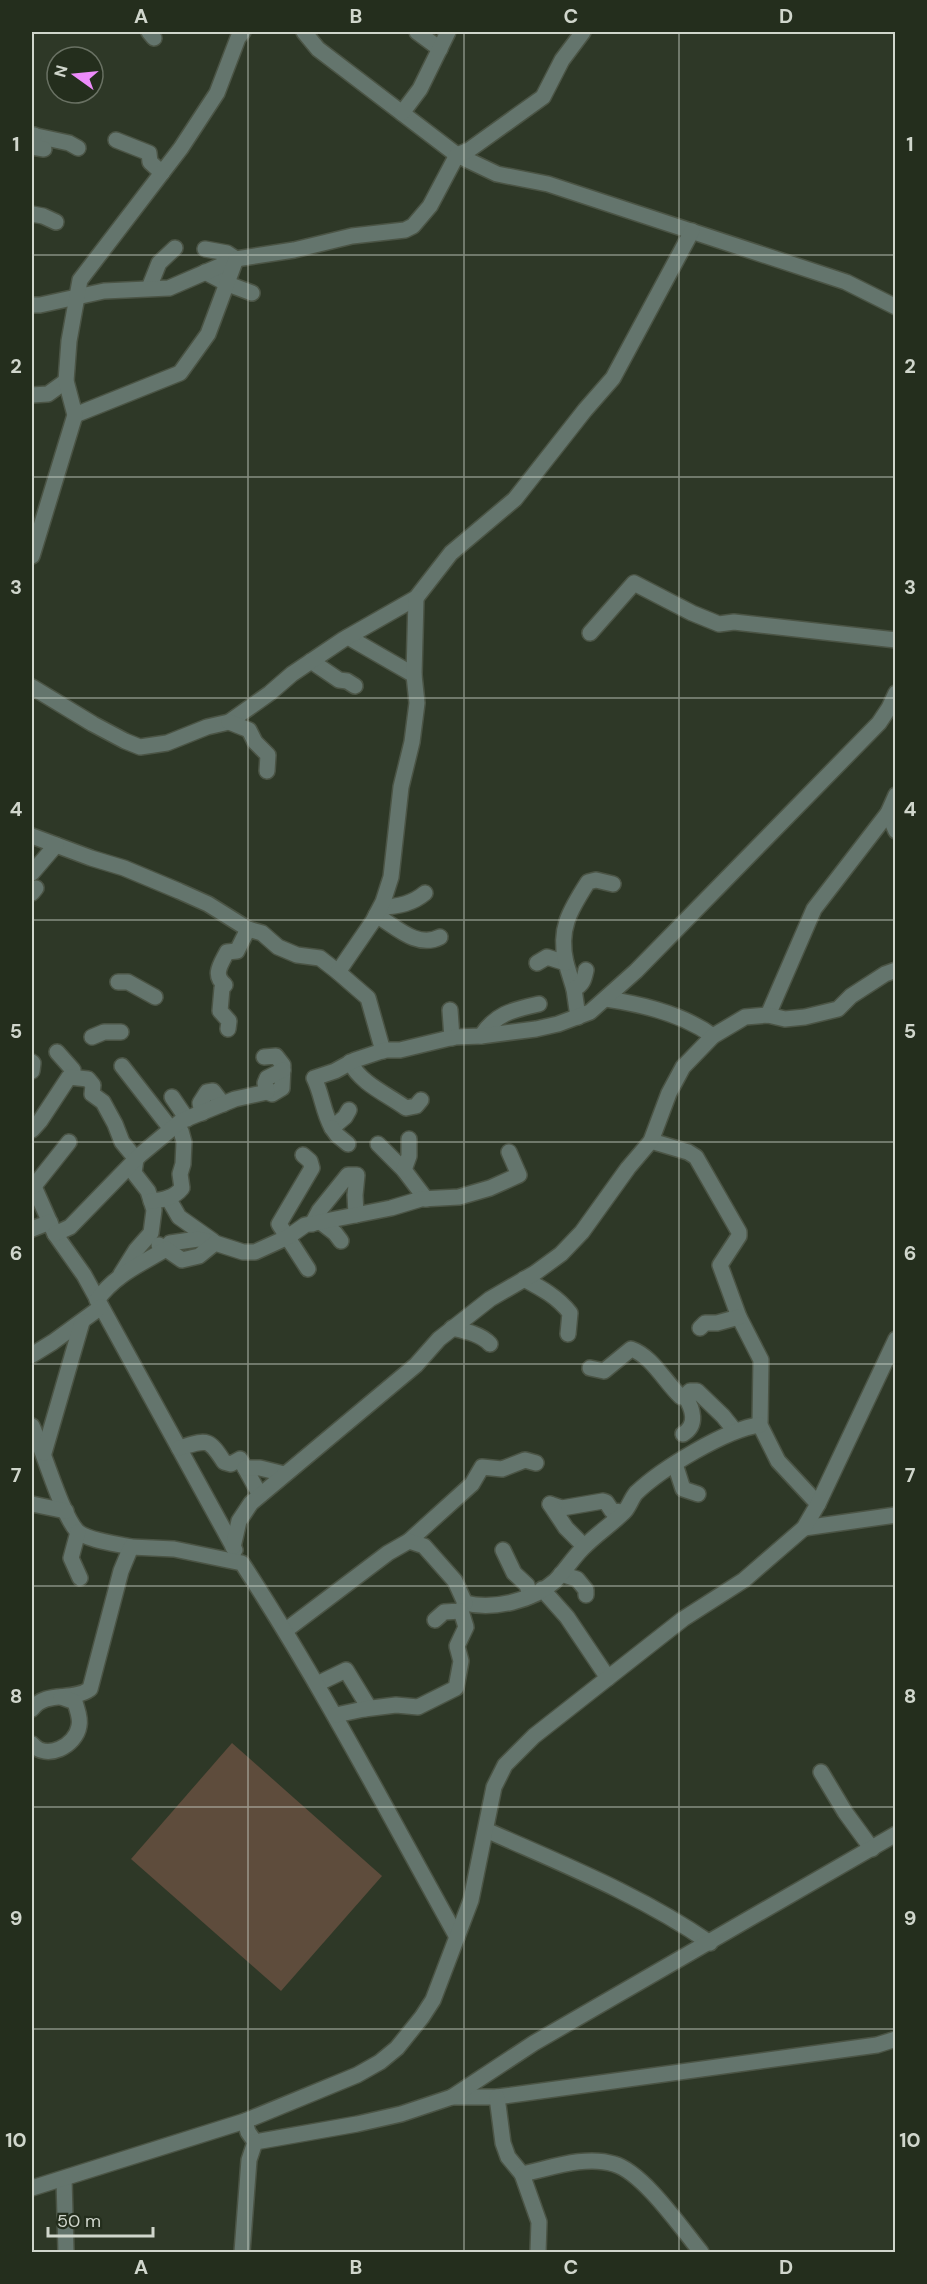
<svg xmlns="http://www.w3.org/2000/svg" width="927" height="2284" font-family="'DM Sans',sans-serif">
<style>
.pitch{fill:#5e4c3c}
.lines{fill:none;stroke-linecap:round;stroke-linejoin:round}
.minor-casing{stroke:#4b5445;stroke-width:18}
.minor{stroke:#64756d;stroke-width:15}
.grid{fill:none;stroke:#d0d6cc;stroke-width:1.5;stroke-opacity:0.55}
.neatline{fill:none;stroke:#d0d6cc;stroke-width:2}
.grid-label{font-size:20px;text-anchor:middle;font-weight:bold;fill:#d0d6cc}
</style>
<rect width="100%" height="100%" fill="#2e3827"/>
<path class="pitch" d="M 232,1743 L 382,1876 L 281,1991 L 131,1859 Z"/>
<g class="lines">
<g class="minor-casing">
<g id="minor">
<path d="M 149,32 L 154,38"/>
<path d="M 304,32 L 318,49 L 457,155 L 497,174 L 548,184 L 846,282 L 896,307"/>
<path d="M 417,32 L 440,49"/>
<path d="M 402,113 L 420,89 L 448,32"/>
<path d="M 32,135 L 69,143 L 78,148"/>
<path d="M 34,135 L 32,147 L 44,149"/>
<path d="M 116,140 L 149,153 L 150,162 L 162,173"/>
<path d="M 32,214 L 43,216 L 56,222"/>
<path d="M 205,249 L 227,253 L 236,259"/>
<path d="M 205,272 L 228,284 L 252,293"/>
<path d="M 149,288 L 159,263 L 175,248"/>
<path d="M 32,305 L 40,305 L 104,291 L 169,288 L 236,259 L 294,250 L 352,236 L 405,230 L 413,226 L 430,206 L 457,155 L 469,150 L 543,97 L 562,60 L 583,32"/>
<path d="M 32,395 L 48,394 L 66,381"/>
<path d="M 75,415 L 180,373 L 208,334 L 236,259"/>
<path d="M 32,556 L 75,415 L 66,381 L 69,341 L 80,280 L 181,148 L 217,93 L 238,38 L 243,32"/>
<path d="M 590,633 L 634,583 L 692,613 L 719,624 L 734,622 L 896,640"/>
<path d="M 348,637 L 414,675"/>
<path d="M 311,661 L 339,680 L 347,681 L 355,686"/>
<path d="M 32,687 L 93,724 L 125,741 L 140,747 L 167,743 L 207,727 L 229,722 L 270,693 L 292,674 L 344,639 L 416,598 L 451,553 L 515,499 L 585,410 L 613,378 L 692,231"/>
<path d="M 229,722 L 249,730 L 255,742 L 268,755 L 267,771"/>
<path d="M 888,813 L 896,831"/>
<path d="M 32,836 L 91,858 L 124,868 L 179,891 L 208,904 L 248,929 L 262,933 L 278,947 L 297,955 L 320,958 L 338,972"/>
<path d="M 32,873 L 56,845"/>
<path d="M 32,893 L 36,888"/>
<path d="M 381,907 C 397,907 412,904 425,893"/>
<path d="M 376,915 C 395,926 417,949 440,937"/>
<path d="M 537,963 L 547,957 L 566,963 L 574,989"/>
<path d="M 566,963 C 558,929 570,910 588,882 L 596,880 L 613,884"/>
<path d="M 118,982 L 128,982 L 155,997"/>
<path d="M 606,999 C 641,1004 684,1015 713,1036"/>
<path d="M 450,1010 L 452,1038"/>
<path d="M 768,1015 L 814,909 L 888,813 L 896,795"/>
<path d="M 578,1017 L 574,989 C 583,985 584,979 586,970"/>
<path d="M 228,1029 L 229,1021 L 220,1011 L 222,988 L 225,985 C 212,975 221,964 227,952 L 237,951 L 248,929"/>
<path d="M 481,1036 C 496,1013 513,1010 539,1004"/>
<path d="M 92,1037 L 104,1032 L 121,1032"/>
<path d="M 383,1051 L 368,998 L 338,972 L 373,921 L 383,902 L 391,877 L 401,787 L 412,742 L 417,703 L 414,675 L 416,598"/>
<path d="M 57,1052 L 73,1070"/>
<path d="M 264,1057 L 276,1056 L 283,1065 L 282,1088 L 272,1094 L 267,1092"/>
<path d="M 32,1062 L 33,1063 L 32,1071"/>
<path d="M 350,1062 C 361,1084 387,1094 406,1108 L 416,1106 L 421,1100"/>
<path d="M 122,1066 L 171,1129"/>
<path d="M 172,1097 L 187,1119"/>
<path d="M 349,1110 L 345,1117 L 332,1128 C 323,1112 322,1094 314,1078 L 335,1071 L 355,1060 L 385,1050 L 400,1050 L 454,1037 L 481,1036 L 536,1029 L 558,1024 L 590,1012 L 636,971 L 879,723 L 889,708 L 896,693"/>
<path d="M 202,1113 L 200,1103 L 207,1092 L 213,1091 L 223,1104"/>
<path d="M 332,1128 L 337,1135 L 348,1144"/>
<path d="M 32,1130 L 40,1121 L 69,1077 L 88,1079 L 93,1085 L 92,1094 L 103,1102 L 115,1124 L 122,1142 L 136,1159 L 134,1173 L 148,1191 L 154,1210 L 151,1233 L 136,1250 L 121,1274"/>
<path d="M 651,1141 L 688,1152 L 696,1157 L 739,1232 L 739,1236 L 720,1265 L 739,1317 L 761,1360 L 760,1425 L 778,1461 L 818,1504"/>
<path d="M 378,1144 L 404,1170 L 426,1199"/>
<path d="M 303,1155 L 310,1161 L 312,1168 L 279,1224 L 308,1269"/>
<path d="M 404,1170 L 409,1156 L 409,1139"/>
<path d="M 32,1182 L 55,1234 L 84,1275 L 235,1550"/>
<path d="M 34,1186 L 69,1142"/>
<path d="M 168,1198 L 179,1217 L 213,1241"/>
<path d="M 151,1201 C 163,1200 174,1198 182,1188 L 180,1174 L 183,1164 L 184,1142 L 181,1131 L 174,1127"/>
<path d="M 322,1223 L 335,1233 L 341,1241"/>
<path d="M 312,1224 L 319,1211 L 348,1175 L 357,1175 L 355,1195 L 356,1215"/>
<path d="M 32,1229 L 50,1222"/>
<path d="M 55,1234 L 70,1227 L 140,1155 L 181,1121 L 235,1099 L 267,1092 L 265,1083 L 267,1078 L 283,1070"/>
<path d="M 159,1245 L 166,1249 L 170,1243 L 198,1239 L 215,1243"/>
<path d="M 524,1279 C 541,1288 558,1297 570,1313 L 568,1334"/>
<path d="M 97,1300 C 115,1275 139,1265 166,1249 L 182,1260 L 199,1256 L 215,1243 L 243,1252 L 255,1252 L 288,1237 L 305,1225 L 391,1208 L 421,1199 L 459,1197 L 490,1188 L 519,1175 L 509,1152"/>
<path d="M 452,1328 C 465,1331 481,1334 490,1344"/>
<path d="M 700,1328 L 705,1323 L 717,1323 L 739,1317"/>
<path d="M 32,1355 L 53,1342 L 101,1307"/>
<path d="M 590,1368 L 604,1371 L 631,1349 C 652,1356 665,1382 681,1397 L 685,1396"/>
<path d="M 32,1426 C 44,1452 61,1513 77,1531 C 86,1540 118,1544 131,1547"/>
<path d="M 683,1434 C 698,1425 693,1409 685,1396 L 690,1391 L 697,1391 L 723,1416 L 735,1431"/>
<path d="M 179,1448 C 207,1440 208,1437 224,1462 L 231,1464 L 240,1459 L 260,1495"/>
<path d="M 44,1453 L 82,1322"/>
<path d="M 675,1464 L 683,1489 L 698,1494"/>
<path d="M 245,1468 L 260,1468 L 284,1474"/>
<path d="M 32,1504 L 66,1511"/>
<path d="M 550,1504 L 562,1508 L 603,1501 L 606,1502 L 612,1511 L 623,1512"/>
<path d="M 550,1504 L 566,1528 L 584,1546"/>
<path d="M 804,1528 L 896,1515"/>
<path d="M 78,1532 L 71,1558 L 80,1578"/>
<path d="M 409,1541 L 472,1484 L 482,1467 L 502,1469 L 525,1460 L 536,1463"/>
<path d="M 233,1547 L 239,1521 L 251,1503 L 416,1365 L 439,1339 L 490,1299 L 535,1273 L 561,1254 L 582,1232 L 628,1168 L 651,1141 L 669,1093 L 683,1067 L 713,1036 L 745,1017 L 768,1015 L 785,1019 L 805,1017 L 838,1009 L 851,996 L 885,974 L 896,970"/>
<path d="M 503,1550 L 514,1573 L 527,1585 L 530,1596"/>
<path d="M 561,1574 L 577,1579 L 586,1590 L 586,1595"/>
<path d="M 542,1589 L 567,1617 L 608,1678"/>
<path d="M 465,1603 C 493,1610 533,1601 555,1581 C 565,1571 572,1559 582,1549 C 595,1535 611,1525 624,1512 C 629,1507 631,1499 636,1493 C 661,1469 726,1429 760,1425"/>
<path d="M 435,1620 L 444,1612 L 461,1611 L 465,1603"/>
<path d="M 286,1630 L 388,1553 L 409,1541 L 424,1546 L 455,1581 L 465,1603"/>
<path d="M 317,1684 L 346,1670 L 368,1706 L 364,1709"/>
<path d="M 32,1709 C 46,1690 72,1702 90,1689 L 121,1571 L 131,1547 L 174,1549 L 242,1563 C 321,1684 387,1811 457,1937"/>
<path d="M 336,1715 L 364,1709 L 396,1705 L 418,1707 L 456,1688 L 461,1661 L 457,1646 L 466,1627 L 461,1611"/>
<path d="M 32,1744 C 46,1761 76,1746 79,1726 C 81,1718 77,1710 75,1702 L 61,1697"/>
<path d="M 821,1772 L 845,1812 L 872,1849"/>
<path d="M 486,1830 C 562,1864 641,1895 710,1943"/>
<path d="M 452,2097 L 497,2097 L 877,2045 L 896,2039"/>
<path d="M 497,2097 L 503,2143 L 508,2157 L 522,2174"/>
<path d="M 245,2121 L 248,2132 L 255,2142 L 357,2124 L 401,2114 L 452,2097 L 534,2043 L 896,1834"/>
<path d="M 64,2179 L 66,2252"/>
<path d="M 32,2188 L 245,2121 L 357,2075 L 380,2062 L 397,2048 L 422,2017 L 433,2000 L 457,1937 L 471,1900 L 494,1787 L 505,1765 L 534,1736 L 683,1619 L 744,1580 L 804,1528 L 818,1504 L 896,1339"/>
<path d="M 242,2252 L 249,2160 L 255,2142"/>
<path d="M 538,2252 L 539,2222 L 522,2174 C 551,2168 585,2155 614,2164 C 643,2172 682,2229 701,2252"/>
</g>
</g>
<use href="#minor" class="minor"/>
</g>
<path class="grid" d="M 248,32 L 248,2252M 464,32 L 464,2252M 679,32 L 679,2252M 32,255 L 896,255M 32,477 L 896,477M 32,698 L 896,698M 32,920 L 896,920M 32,1142 L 896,1142M 32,1364 L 896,1364M 32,1586 L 896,1586M 32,1807 L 896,1807M 32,2029 L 896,2029"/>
<rect width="927" height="2284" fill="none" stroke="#242e1d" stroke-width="66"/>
<g transform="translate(75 75) rotate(285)"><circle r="28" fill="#242e1d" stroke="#697163" stroke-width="1.5"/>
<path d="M0-4.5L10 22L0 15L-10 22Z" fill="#ed8cfa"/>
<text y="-9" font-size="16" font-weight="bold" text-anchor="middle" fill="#d0d6cc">N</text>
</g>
<path d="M48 2227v9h105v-9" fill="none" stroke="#d0d6cc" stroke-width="3"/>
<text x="57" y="2227" font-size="18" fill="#d0d6cc" stroke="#242e1d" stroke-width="4.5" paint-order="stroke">50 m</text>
<rect x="33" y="33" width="861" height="2218" class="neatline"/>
<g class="grid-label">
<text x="141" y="23">A</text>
<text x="356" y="23">B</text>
<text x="571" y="23">C</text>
<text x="786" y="23">D</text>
<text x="16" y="151">1</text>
<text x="910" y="151">1</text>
<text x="16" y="373">2</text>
<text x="910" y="373">2</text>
<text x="16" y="594">3</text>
<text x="910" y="594">3</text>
<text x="16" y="816">4</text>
<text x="910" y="816">4</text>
<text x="16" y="1038">5</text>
<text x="910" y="1038">5</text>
<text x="16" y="1260">6</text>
<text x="910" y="1260">6</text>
<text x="16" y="1482">7</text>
<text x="910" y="1482">7</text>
<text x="16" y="1703">8</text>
<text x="910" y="1703">8</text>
<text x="16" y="1925">9</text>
<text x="910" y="1925">9</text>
<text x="16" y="2147">10</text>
<text x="910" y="2147">10</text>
<text x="141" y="2274">A</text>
<text x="356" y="2274">B</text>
<text x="571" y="2274">C</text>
<text x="786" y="2274">D</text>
</g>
</svg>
